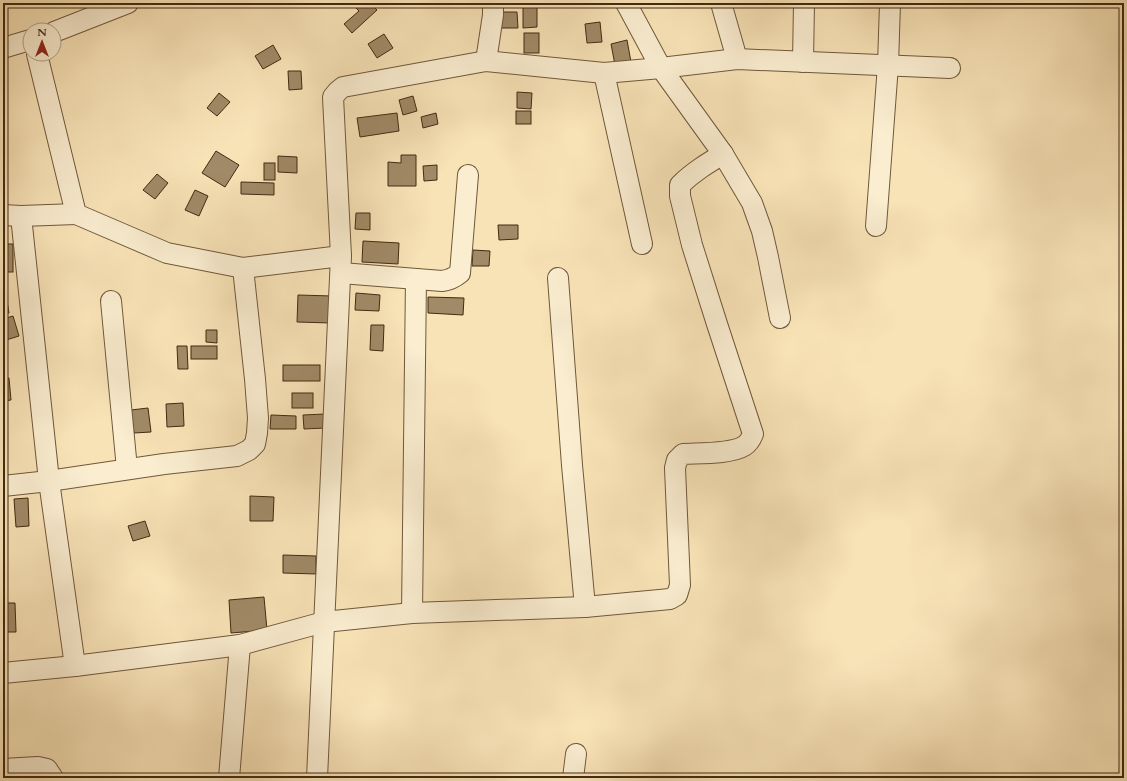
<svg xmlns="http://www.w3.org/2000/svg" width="1127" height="781" font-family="Cardo,serif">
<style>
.building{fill:#a18a67;stroke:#432a11}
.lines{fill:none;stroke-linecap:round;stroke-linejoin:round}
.minor-casing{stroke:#70583a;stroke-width:22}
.minor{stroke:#faedd0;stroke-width:20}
</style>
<rect width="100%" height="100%" fill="#f8e3b7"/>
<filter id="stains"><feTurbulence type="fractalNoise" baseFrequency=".005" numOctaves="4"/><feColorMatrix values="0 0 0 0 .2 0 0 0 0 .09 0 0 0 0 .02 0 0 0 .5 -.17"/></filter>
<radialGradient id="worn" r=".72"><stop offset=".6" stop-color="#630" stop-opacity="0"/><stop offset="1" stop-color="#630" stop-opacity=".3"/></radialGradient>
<g class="building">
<path d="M 357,3 L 370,3 L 377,10 L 352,33 L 344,24 L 359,11 L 354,6 Z"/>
<path d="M 523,3 L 537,3 L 537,27 L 523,28 Z"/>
<path d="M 500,12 L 517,12 L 518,28 L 501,28 Z"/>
<path d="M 600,22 L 602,42 L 587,43 L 585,24 Z"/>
<rect x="524" y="33" width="15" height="20"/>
<path d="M 384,34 L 393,48 L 377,58 L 368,44 Z"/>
<path d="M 627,40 L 631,62 L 615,65 L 611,44 Z"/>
<path d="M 273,45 L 281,59 L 263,69 L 255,56 Z"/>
<path d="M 288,71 L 301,71 L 302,89 L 289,90 Z"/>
<path d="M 517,92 L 532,93 L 531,109 L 517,108 Z"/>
<path d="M 219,93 L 230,102 L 217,116 L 207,108 Z"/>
<path d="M 413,96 L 417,111 L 403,115 L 399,100 Z"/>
<rect x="516" y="111" width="15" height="13"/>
<path d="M 397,113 L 399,131 L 360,137 L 357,118 Z"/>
<path d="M 436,113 L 438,124 L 423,128 L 421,117 Z"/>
<path d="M 216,151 L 239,165 L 225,187 L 202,173 Z"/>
<path d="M 401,155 L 416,155 L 416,186 L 388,186 L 388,162 L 401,163 Z"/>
<path d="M 278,156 L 297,157 L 297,173 L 278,172 Z"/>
<rect x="264" y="163" width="11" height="17"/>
<path d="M 437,165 L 437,180 L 424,181 L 423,166 Z"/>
<path d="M 157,174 L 168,183 L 155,199 L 143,190 Z"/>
<path d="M 241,182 L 274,183 L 274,195 L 241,194 Z"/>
<path d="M 195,190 L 208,196 L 199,216 L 185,210 Z"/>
<path d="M 356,213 L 370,213 L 370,230 L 355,229 Z"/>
<path d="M 498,225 L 518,225 L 518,239 L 499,240 Z"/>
<path d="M 363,241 L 399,243 L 398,264 L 362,262 Z"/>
<rect x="3" y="244" width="10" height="28"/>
<path d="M 473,250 L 490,251 L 489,266 L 472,266 Z"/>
<path d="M 356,293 L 380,295 L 379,311 L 355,310 Z"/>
<path d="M 3,295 L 6,295 L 9,313 L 3,314 Z"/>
<path d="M 298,295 L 332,296 L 331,323 L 297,322 Z"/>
<path d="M 428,297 L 464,298 L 463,315 L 428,313 Z"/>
<path d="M 13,316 L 19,336 L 3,341 L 3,319 Z"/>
<path d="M 371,325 L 384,325 L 383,351 L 370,350 Z"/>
<path d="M 206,330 L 217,330 L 217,343 L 206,342 Z"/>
<path d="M 177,346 L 187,346 L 188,369 L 178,369 Z"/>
<rect x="191" y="346" width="26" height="13"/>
<rect x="283" y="365" width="37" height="16"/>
<path d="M 3,378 L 9,378 L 11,400 L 3,401 Z"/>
<rect x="292" y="393" width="21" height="15"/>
<path d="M 183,403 L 184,426 L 167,427 L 166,404 Z"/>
<path d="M 148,408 L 151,432 L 134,433 L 131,410 Z"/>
<path d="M 325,414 L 325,428 L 304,429 L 303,415 Z"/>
<path d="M 271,415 L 296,416 L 296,429 L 270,429 Z"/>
<path d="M 250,496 L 274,497 L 273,521 L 250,521 Z"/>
<path d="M 28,498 L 29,526 L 16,527 L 14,499 Z"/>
<path d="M 145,521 L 150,536 L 133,541 L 128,526 Z"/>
<path d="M 283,555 L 316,556 L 316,574 L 283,573 Z"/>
<path d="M 264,597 L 267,630 L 231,633 L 229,600 Z"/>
<path d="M 3,603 L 15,603 L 16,632 L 3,632 Z"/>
</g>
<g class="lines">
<g class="minor-casing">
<g id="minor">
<path d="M 626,3 L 661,68 L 723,154 L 752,203 L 762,231 L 768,257 L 780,318"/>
<path d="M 721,3 L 737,59"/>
<path d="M 54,32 L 128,3"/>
<path d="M 3,48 L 30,40"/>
<path d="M 37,54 L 76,214 L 167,253 L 243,268 L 341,256 L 317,778"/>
<path d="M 486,61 L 493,15 L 493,3"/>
<path d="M 803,62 L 804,3"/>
<path d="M 604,73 L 642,244"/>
<path d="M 3,215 L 21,216 L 76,214"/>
<path d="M 21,216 L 49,481 L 75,666"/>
<path d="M 876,226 L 888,65 L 890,3"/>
<path d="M 341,256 L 333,97 L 338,91 L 343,87 L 486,61 L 604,73 L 661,68 L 737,59 L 950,68"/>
<path d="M 341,273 L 442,281 C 450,280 454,278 460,273 L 468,175"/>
<path d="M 558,278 L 572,465 L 585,607"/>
<path d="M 111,301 L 127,469"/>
<path d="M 3,486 L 49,481 L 164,464 L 237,456 L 249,450 L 255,444 L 257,433 L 258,418 L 255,379 L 243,268"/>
<path d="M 412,613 L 416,279"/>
<path d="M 3,673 L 75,666 L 240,645 L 324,622 L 412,613 L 585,607 L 670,599 L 677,595 L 680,585 L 675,468 L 677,460 L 683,454 C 699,453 731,454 744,446 C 749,443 751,439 753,434 L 717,324 L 692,245 L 680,196 L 680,185 C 693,172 708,163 723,154"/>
<path d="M 3,769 L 38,767 L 47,769 L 53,778"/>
<path d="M 229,778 L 240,645"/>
<path d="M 573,778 L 576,754"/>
</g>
</g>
<use href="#minor" class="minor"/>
</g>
<rect width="1127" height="781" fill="none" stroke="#f8e3b7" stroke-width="16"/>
<rect x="4" y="4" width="1119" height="773" fill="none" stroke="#432a11" stroke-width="2"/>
<rect x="8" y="8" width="1111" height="765" fill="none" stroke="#432a11"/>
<g transform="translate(42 42)"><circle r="19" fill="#faedd0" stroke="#b19f84"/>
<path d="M0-3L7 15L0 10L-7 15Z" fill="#8f2418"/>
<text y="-6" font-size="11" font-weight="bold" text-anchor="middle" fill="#432a11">N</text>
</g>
<rect width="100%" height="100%" filter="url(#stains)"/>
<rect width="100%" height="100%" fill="url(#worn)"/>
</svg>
